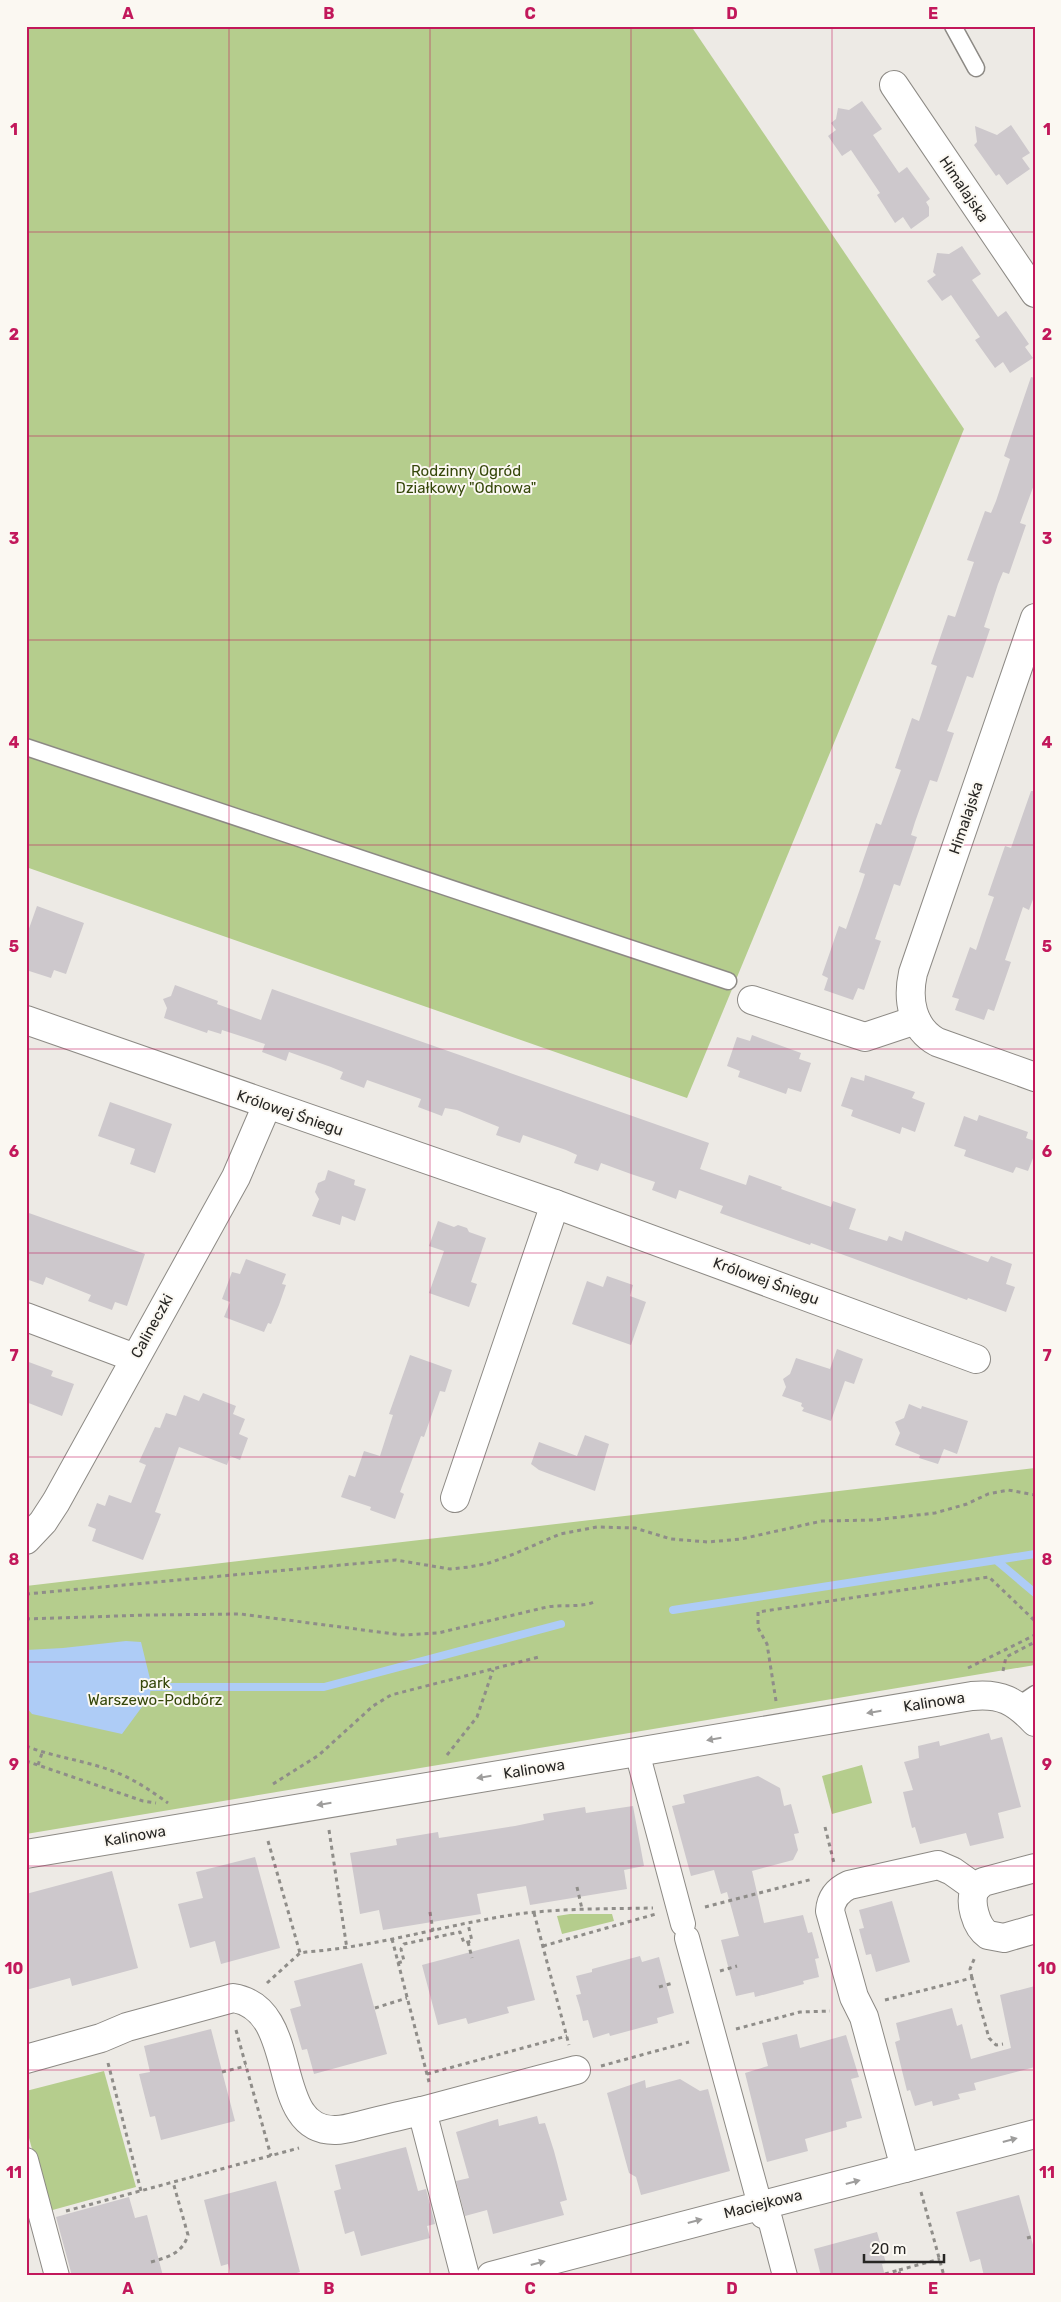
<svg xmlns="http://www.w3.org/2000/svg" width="1061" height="2302" font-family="Rubik,sans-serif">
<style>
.green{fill:#b5cd8d}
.water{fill:#aeccf6}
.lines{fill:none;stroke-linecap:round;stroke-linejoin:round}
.stream{stroke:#aeccf6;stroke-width:8}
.building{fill:#cdc8cc}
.service-casing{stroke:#8d8a85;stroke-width:19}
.pedestrian-casing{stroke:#8d8a85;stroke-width:26}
.minor-casing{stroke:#8d8a85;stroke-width:30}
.path{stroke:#8f8d89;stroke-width:3;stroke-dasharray:4 4;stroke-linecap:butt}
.service{stroke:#fff;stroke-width:16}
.pedestrian{stroke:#fff;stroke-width:24}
.minor{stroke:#fff;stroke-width:28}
.oneway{fill:#9e9d9c}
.grid{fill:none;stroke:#c2185b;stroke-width:1;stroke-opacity:0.55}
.labels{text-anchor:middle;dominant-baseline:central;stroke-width:4;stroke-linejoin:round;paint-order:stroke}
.street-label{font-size:15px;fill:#272624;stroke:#fbf8f2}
.park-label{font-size:15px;fill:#36480b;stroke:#fbf8f2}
.neatline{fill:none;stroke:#c2185b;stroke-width:2}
.grid-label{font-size:16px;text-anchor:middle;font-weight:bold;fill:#c2185b}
</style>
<rect width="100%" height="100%" fill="#edeae5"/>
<g class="green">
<path d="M 26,26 L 691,26 L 964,429 L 687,1098 L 26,867 Z"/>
<path d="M 1035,1468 L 1035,1665 L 26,1834 L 26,1586 Z"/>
<path d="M 862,1765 L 872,1803 L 832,1814 L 822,1776 Z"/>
<path d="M 570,1914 L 612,1914 L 614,1921 L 562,1934 L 557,1916 Z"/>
<path d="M 104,2071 L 136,2187 L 49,2211 L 26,2127 L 26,2091 Z"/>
</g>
<path class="water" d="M 126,1641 L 141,1642 L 151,1683 L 150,1696 L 122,1734 L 32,1714 L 26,1707 L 26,1650 L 63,1648 Z"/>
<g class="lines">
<g class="stream">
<path d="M 996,1560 L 1035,1593"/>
<path d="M 673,1610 L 1035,1554"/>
<path d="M 141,1687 L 324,1687 L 561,1624"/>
</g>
</g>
<g class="building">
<path d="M 862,101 L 882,129 L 873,135 L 899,173 L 907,167 L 930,199 L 926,202 L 929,207 L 929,216 L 911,229 L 903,217 L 895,223 L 877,195 L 880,193 L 851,150 L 842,156 L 828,136 L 836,130 L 831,123 L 836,119 L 838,108 L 849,110 Z"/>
<path d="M 1011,125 L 1030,153 L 1022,158 L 1030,169 L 1007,185 L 999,174 L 996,176 L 974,145 L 977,142 L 975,126 L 997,135 Z"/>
<path d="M 962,246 L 981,274 L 972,280 L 998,317 L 1006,311 L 1029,344 L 1025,347 L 1033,358 L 1010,373 L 1003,362 L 995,368 L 975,340 L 980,337 L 951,295 L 942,301 L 927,281 L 936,275 L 933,272 L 937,253 L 949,254 Z"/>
<path d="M 1031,377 L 1035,378 L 1035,482 L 1020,523 L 1026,525 L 1009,574 L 1003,572 L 998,584 L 984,627 L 990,629 L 973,678 L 967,676 L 952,718 L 947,731 L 954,733 L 937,782 L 930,780 L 915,822 L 911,835 L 917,837 L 900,886 L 894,884 L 875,939 L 881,941 L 864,990 L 858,988 L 853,1000 L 824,990 L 828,978 L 822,975 L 839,926 L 846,929 L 861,886 L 865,874 L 859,872 L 876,823 L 881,825 L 901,770 L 895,768 L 912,718 L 919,721 L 923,709 L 937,666 L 931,664 L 948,615 L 955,617 L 974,562 L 967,560 L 985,511 L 991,513 L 996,501 L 1010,459 L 1004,456 Z"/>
<path d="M 1031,791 L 1035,791 L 1035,894 L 1029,910 L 1023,907 L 1005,960 L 1011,962 L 994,1011 L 988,1009 L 984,1020 L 955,1010 L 959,999 L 952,997 L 970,947 L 976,950 L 986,920 L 994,897 L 988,895 L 1005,846 L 1011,848 Z"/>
<path d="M 37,906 L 84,923 L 66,974 L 54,970 L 51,978 L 26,970 L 26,937 Z"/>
<path d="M 175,985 L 218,1001 L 217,1004 L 261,1020 L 272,989 L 709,1143 L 700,1169 L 746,1185 L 749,1175 L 782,1187 L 781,1189 L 831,1207 L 833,1201 L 856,1209 L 849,1229 L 887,1241 L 889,1236 L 902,1241 L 905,1231 L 988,1262 L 991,1256 L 1012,1264 L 1006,1284 L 1015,1287 L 1006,1312 L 968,1298 L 967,1300 L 811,1243 L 810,1245 L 720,1213 L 723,1206 L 679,1190 L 676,1199 L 652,1190 L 655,1182 L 631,1174 L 601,1163 L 598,1171 L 574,1163 L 577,1155 L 566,1150 L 523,1135 L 520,1143 L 496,1135 L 499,1127 L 457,1110 L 445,1108 L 442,1116 L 418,1107 L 421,1099 L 367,1080 L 364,1088 L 340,1079 L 343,1072 L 331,1067 L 289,1052 L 286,1061 L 262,1052 L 265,1044 L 222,1030 L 221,1034 L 208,1030 L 207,1033 L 164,1018 L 167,1008 L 163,999 L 171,996 Z"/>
<path d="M 752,1035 L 801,1053 L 799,1059 L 811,1063 L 801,1092 L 788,1088 L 786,1094 L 738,1077 L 740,1071 L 727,1066 L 737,1037 L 750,1041 Z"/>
<path d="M 865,1075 L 915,1092 L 912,1098 L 925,1103 L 915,1132 L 902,1127 L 900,1134 L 851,1116 L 853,1110 L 841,1106 L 851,1077 L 864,1081 Z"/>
<path d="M 110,1102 L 172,1124 L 155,1173 L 130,1164 L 135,1149 L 98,1136 Z"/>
<path d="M 979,1115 L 1028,1132 L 1026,1138 L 1035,1141 L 1035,1153 L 1028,1171 L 1016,1167 L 1013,1173 L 964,1156 L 966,1150 L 954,1146 L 964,1116 L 977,1121 Z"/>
<path d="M 328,1170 L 355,1180 L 354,1185 L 366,1189 L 355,1221 L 342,1216 L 340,1225 L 312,1216 L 319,1199 L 315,1192 L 318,1183 L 325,1180 Z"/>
<path d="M 26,1212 L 145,1254 L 127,1306 L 115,1302 L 112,1310 L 88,1301 L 91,1295 L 46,1277 L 43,1285 L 26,1279 Z"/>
<path d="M 438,1221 L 454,1227 L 458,1225 L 467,1228 L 469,1232 L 486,1238 L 471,1282 L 477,1284 L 469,1307 L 429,1293 L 444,1251 L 429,1246 Z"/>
<path d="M 246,1259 L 286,1274 L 282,1284 L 286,1285 L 279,1305 L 271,1324 L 268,1323 L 264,1332 L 224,1317 L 230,1302 L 222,1299 L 232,1272 L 240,1274 Z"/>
<path d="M 607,1276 L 633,1285 L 630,1296 L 646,1302 L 631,1345 L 572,1324 L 587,1281 L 603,1287 Z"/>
<path d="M 837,1349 L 863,1359 L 854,1384 L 845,1381 L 831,1421 L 802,1411 L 804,1408 L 801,1406 L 802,1403 L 782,1396 L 786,1387 L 783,1379 L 790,1374 L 796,1358 L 830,1369 Z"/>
<path d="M 410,1355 L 452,1370 L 445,1392 L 440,1391 L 424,1437 L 421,1436 L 400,1492 L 404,1494 L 395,1519 L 370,1510 L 371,1507 L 341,1497 L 349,1475 L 355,1477 L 364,1451 L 380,1456 L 393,1415 L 389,1414 Z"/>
<path d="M 26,1361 L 53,1371 L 51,1376 L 74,1384 L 62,1416 L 26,1402 Z"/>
<path d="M 203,1393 L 236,1406 L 233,1414 L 245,1419 L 239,1434 L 248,1438 L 240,1460 L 230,1456 L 227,1465 L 179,1447 L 155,1512 L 161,1514 L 143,1560 L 92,1541 L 96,1529 L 88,1526 L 97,1503 L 105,1506 L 109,1495 L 131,1503 L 146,1465 L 139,1462 L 155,1427 L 160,1428 L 166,1413 L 176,1416 L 184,1395 L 199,1401 Z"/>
<path d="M 909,1404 L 921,1409 L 922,1406 L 968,1421 L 957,1454 L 944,1449 L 938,1464 L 919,1458 L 920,1455 L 895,1445 L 900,1433 L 895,1422 L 904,1418 Z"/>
<path d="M 585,1435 L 609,1444 L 595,1491 L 539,1470 L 531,1464 L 539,1442 L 577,1456 Z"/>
<path d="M 989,1733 L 991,1740 L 1002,1737 L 1021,1807 L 998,1813 L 1004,1838 L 970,1846 L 966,1833 L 920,1844 L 915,1827 L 912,1828 L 903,1792 L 913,1790 L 904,1762 L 919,1758 L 918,1746 L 939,1741 L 940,1746 Z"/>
<path d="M 758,1776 L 780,1788 L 784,1806 L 791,1804 L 799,1833 L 794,1834 L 798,1850 L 793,1860 L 752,1871 L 764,1923 L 803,1915 L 808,1933 L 812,1932 L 819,1958 L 815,1959 L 819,1977 L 803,1981 L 804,1984 L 755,1997 L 754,1992 L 736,1996 L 721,1940 L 739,1936 L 727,1892 L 721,1894 L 714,1870 L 691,1876 L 672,1806 L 685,1803 L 683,1795 Z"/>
<path d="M 633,1806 L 644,1866 L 624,1870 L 627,1889 L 530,1905 L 526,1886 L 477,1894 L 481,1914 L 383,1930 L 379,1910 L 360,1914 L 350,1853 L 397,1845 L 396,1839 L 438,1832 L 439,1838 L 515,1826 L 544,1820 L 543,1814 L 585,1807 L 586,1813 Z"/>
<path d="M 255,1857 L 280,1948 L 221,1964 L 215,1941 L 190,1948 L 178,1904 L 203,1898 L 196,1872 Z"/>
<path d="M 112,1871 L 138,1968 L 72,1986 L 70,1978 L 26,1990 L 26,1894 Z"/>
<path d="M 892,1901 L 910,1962 L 876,1972 L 871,1954 L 866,1955 L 859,1929 L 864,1928 L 859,1910 Z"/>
<path d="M 519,1939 L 535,2000 L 507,2007 L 509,2013 L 468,2024 L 466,2018 L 438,2025 L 422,1965 Z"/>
<path d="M 640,1956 L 642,1962 L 659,1957 L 674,2013 L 657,2018 L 658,2023 L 610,2036 L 609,2033 L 593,2038 L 588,2020 L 583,2021 L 580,2008 L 576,1995 L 581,1994 L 576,1976 L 592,1972 L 592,1969 Z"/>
<path d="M 362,1963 L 387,2054 L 314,2074 L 307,2049 L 302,2050 L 290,2009 L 301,2006 L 294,1981 Z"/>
<path d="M 1035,1986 L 1035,2067 L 974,2083 L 976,2090 L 958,2094 L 960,2099 L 933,2106 L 932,2101 L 915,2106 L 910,2090 L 907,2091 L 895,2042 L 900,2040 L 896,2023 L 952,2008 L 957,2026 L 962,2024 L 971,2059 L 1011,2048 L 1000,1995 Z"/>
<path d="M 211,2029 L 235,2121 L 161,2140 L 155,2116 L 150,2117 L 139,2074 L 150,2072 L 144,2046 Z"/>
<path d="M 797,2034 L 800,2048 L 846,2035 L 859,2077 L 851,2079 L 862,2118 L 846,2122 L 847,2127 L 805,2139 L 808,2151 L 767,2162 L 745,2073 L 768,2066 L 762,2043 Z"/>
<path d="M 680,2079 L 700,2091 L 708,2089 L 730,2171 L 641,2195 L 636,2177 L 629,2173 L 607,2093 L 645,2080 L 646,2088 Z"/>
<path d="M 537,2116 L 539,2124 L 545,2123 L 554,2151 L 567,2200 L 560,2202 L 564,2215 L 493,2234 L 487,2210 L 465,2216 L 456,2181 L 469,2178 L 456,2132 L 498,2119 L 499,2126 Z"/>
<path d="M 406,2147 L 418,2191 L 426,2189 L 435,2224 L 427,2226 L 430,2238 L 361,2256 L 354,2231 L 345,2234 L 334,2191 L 341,2189 L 335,2165 Z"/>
<path d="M 276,2181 L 300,2272 L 286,2276 L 231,2276 L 228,2264 L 221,2266 L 204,2200 Z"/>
<path d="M 1019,2195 L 1035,2252 L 1035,2276 L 984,2276 L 980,2259 L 970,2262 L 956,2212 Z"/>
<path d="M 129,2197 L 135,2218 L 147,2215 L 163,2276 L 72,2276 L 56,2217 Z"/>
<path d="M 877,2232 L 886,2263 L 882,2264 L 885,2276 L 821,2276 L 814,2249 Z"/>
</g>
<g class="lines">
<g class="service-casing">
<g id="service">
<path d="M 953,26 L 976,68"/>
<path d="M 26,747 L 728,981"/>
<path d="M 1019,1705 L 1035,1694"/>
</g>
</g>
<g class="pedestrian-casing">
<g id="pedestrian">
<path d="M 637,1752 L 683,1924"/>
<path d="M 687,1938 L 763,2216 L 770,2219 L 785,2276"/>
<path d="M 26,2160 L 57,2276"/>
</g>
</g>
<g class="minor-casing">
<g id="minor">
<path d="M 894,85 L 1035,293"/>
<path d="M 1035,618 L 913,973 C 907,1000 912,1028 937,1042 L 1035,1077"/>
<path d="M 752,1000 L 865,1037 L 916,1020"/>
<path d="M 26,1020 L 555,1204 L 976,1359"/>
<path d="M 26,1317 L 135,1358"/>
<path d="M 455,1498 L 555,1204"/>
<path d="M 26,1540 L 43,1522 L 56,1502 L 236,1177 L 267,1105"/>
<path d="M 26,1854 L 972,1696 C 1001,1693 1015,1701 1035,1722"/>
<path d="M 976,1888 C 968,1901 976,1927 988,1935 L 1004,1938 L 1035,1929"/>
<path d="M 26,2059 L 101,2038 L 127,2027 L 233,1998 C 303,2009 267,2132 336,2130 C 344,2130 354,2127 362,2125 C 382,2120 402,2115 422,2111"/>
<path d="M 905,2168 L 864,2017 L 854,1997 L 830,1911 C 831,1898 838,1890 849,1885 L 938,1865 L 952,1871 L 976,1888 L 983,1882 L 1035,1868"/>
<path d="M 465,2276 L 422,2111 L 576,2070"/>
<path d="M 491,2276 L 1035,2134"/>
</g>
</g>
<g class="path">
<path d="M 26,1594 L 396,1560 L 450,1569 L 469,1567 L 489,1563 L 514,1554 L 560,1534 L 597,1527 L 635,1528 L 671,1539 L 708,1542 L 741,1539 L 822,1521 L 874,1520 L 935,1513 L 967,1504 L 988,1494 L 1008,1490 L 1035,1495"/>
<path d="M 26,1619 L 148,1615 L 241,1614 L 402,1635 L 438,1633 L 547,1607 C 564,1604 579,1608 594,1602"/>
<path d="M 968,1668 L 1035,1635"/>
<path d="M 1003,1671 L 1006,1657 L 1035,1642"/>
<path d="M 776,1701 L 767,1644 L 758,1628 L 758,1612 L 989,1577 L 1035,1621"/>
<path d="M 26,1746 C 56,1758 85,1760 115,1772 C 134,1779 151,1791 168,1803"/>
<path d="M 447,1755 L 477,1717 L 493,1670"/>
<path d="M 26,1761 L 143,1801 L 156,1803"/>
<path d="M 38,1765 L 42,1753"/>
<path d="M 273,1784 L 319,1755 L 373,1706 L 391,1695 L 539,1657"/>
<path d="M 825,1827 L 834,1863"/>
<path d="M 329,1830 L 347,1949"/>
<path d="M 268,1841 L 300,1953"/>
<path d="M 577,1887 L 582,1909"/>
<path d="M 705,1907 L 813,1879"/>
<path d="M 430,1912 L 433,1931"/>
<path d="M 534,1913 L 569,2045"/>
<path d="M 392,1939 L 429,2082"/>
<path d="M 468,1942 L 472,1958"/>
<path d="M 543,1946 L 656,1914"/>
<path d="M 398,1963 L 404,1961 L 401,1949 L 404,1944 L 460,1932 L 464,1943 L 472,1941 L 468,1924"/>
<path d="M 720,1971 L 737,1966"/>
<path d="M 972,1978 L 970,1969 L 975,1957"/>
<path d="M 267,1983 L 300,1953 L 306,1952 C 373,1947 438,1927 505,1916 C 553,1908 604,1909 653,1908"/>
<path d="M 659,1987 L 673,1983"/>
<path d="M 885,2000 L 972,1978 L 989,2038 L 996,2045 L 1003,2044"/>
<path d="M 375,2008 L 407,1998"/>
<path d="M 736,2029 L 800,2012 L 830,2011"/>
<path d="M 236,2030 L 271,2156"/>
<path d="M 108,2063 L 141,2191"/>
<path d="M 601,2066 L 689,2042"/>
<path d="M 222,2072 L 246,2066"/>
<path d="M 427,2074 L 567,2036"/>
<path d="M 921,2192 L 944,2276"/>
<path d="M 66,2211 L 299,2148"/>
<path d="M 1027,2238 L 1035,2236"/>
<path d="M 151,2262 C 168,2257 182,2254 188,2235 L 173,2182"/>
<path d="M 899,2270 L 940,2259"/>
<path d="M 885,2274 L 899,2270 L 900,2276"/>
</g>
<use href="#service" class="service"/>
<use href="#pedestrian" class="pedestrian"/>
<use href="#minor" class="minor"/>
</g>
<defs><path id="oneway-solid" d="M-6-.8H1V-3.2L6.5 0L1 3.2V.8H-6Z" transform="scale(1.25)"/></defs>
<g class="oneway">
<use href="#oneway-solid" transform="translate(874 1712) rotate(171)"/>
<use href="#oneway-solid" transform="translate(714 1739) rotate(170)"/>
<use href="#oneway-solid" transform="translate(484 1777) rotate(171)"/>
<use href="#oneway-solid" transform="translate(324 1804) rotate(171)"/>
<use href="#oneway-solid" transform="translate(1010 2140) rotate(-15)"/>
<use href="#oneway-solid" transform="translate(853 2182) rotate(-15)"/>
<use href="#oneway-solid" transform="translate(695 2221) rotate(-15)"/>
<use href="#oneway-solid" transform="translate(538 2263) rotate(-15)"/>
</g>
<path class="grid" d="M 229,26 L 229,2276M 430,26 L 430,2276M 631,26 L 631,2276M 832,26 L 832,2276M 26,232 L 1035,232M 26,436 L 1035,436M 26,640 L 1035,640M 26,845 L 1035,845M 26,1049 L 1035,1049M 26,1253 L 1035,1253M 26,1457 L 1035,1457M 26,1662 L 1035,1662M 26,1866 L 1035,1866M 26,2070 L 1035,2070"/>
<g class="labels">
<g class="street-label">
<text transform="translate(964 189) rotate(56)">Himalajska</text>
<text transform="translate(966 818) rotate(-71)">Himalajska</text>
<text transform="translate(290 1113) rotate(19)">Królowej Śniegu</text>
<text transform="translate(766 1281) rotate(20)">Królowej Śniegu</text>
<text transform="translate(152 1326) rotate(-61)">Calineczki</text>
<text transform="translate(934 1702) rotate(-9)">Kalinowa</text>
<text transform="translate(534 1769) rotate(-9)">Kalinowa</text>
<text transform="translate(135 1836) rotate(-10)">Kalinowa</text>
<text transform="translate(763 2204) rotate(-14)">Maciejkowa</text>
</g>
<g class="park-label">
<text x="466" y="471">Rodzinny Ogród<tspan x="466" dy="17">Działkowy "Odnowa"</tspan></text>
<text x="155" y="1683">park<tspan x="155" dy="17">Warszewo-Podbórz</tspan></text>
</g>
</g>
<rect width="1061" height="2302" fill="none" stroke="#fbf8f2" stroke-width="55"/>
<path d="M864 2254v8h80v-8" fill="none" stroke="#272624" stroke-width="2.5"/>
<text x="871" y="2254" font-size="15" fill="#272624" stroke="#fbf8f2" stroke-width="4" paint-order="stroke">20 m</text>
<rect x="28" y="28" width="1006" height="2246" class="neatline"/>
<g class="grid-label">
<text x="128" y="19">A</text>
<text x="329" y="19">B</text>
<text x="530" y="19">C</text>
<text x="732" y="19">D</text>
<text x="933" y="19">E</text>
<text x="14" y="135">1</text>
<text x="1047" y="135">1</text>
<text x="14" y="340">2</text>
<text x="1047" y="340">2</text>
<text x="14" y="544">3</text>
<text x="1047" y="544">3</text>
<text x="14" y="748">4</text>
<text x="1047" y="748">4</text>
<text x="14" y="952">5</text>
<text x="1047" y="952">5</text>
<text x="14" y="1157">6</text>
<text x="1047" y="1157">6</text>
<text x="14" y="1361">7</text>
<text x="1047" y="1361">7</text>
<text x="14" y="1565">8</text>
<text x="1047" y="1565">8</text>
<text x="14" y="1770">9</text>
<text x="1047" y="1770">9</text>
<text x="14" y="1974">10</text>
<text x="1047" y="1974">10</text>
<text x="14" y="2178">11</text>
<text x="1047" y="2178">11</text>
<text x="128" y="2294">A</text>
<text x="329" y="2294">B</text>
<text x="530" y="2294">C</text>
<text x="732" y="2294">D</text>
<text x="933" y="2294">E</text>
</g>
</svg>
